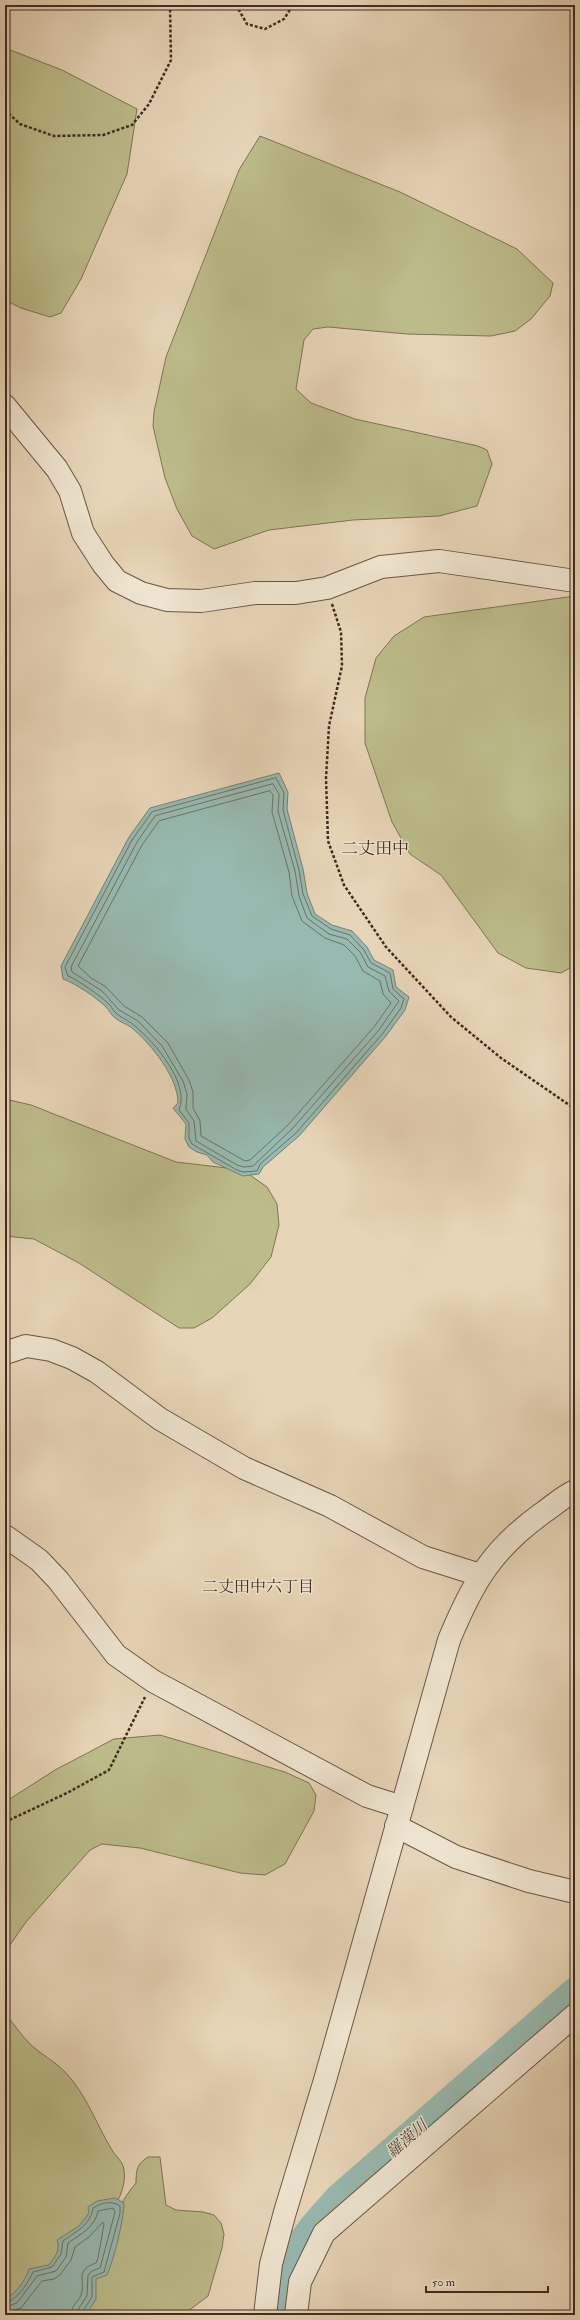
<svg xmlns="http://www.w3.org/2000/svg" width="580" height="2320" font-family="'IM FELL Double Pica','Noto Serif JP',serif">
<style>
.green{fill:#bcbc8a;stroke:#7e7456}
.water{fill:#97b9af;stroke:#758177}
.lines{fill:none;stroke-linecap:round;stroke-linejoin:round}
.shore{stroke:#6c7268;stroke-width:1}
.river{stroke:#97b9af;stroke-width:29}
.minor-casing{stroke:#6a5647;stroke-width:24}
.path{stroke:#412c22;stroke-width:2.5;stroke-dasharray:3 2;stroke-linecap:butt}
.minor{stroke:#efe4d0;stroke-width:22}
.labels{text-anchor:middle;dominant-baseline:central;stroke-width:3;stroke-linejoin:round;paint-order:stroke}
.neighbourhood-label{font-size:16px;fill:#412c22;stroke:#efe4d0}
.water-label{font-size:16px;font-style:italic;fill:#52483e;stroke:#efe4d0}
.quarter-label{font-size:17px;fill:#412c22;stroke:#efe4d0}
</style>
<rect width="100%" height="100%" fill="#e7d5b7"/>
<filter id="stains"><feTurbulence type="fractalNoise" baseFrequency=".005" numOctaves="4"/><feColorMatrix values="0 0 0 0 .2 0 0 0 0 .09 0 0 0 0 .02 0 0 0 .5 -.17"/></filter>
<radialGradient id="worn" r=".72"><stop offset=".6" stop-color="#630" stop-opacity="0"/><stop offset="1" stop-color="#630" stop-opacity=".3"/></radialGradient>
<g class="green">
<path d="M 5,48 L 62,70 L 137,109 L 127,174 L 81,279 L 61,313 L 50,317 L 21,308 L 5,300 Z"/>
<path d="M 260,136 L 400,192 L 517,249 L 553,283 L 550,296 L 531,319 L 515,331 L 491,336 L 407,334 L 328,327 L 313,329 L 304,340 L 296,389 L 311,403 L 355,419 L 478,446 L 487,450 L 492,464 L 477,506 L 439,516 L 353,520 L 269,530 L 214,549 L 192,536 L 177,509 L 165,478 L 153,426 L 154,412 L 166,357 L 239,170 Z"/>
<path d="M 575,596 L 575,965 L 561,973 L 526,968 L 498,953 L 441,875 L 410,854 L 392,822 L 365,743 L 365,698 L 376,658 L 394,636 L 424,617 Z"/>
<path d="M 5,1099 L 31,1105 L 176,1162 L 227,1168 L 250,1175 L 267,1187 L 277,1204 L 279,1225 L 271,1257 L 250,1284 L 212,1318 L 194,1328 L 179,1328 L 79,1263 L 34,1239 L 5,1236 Z"/>
<path d="M 160,1735 L 285,1772 L 309,1783 L 316,1795 L 314,1811 L 285,1864 L 265,1875 L 240,1873 L 140,1848 L 102,1844 L 90,1850 L 26,1922 L 5,1952 L 5,1802 L 55,1770 L 114,1739 Z"/>
<path d="M 5,2013 C 13,2023 21,2035 30,2044 C 40,2054 55,2061 65,2072 C 87,2095 96,2124 112,2150 C 116,2157 123,2161 124,2170 C 126,2183 121,2194 116,2205 L 5,2304 L 5,2158 L 8,2154 L 5,2153 Z"/>
<path d="M 148,2157 L 160,2157 L 166,2205 L 176,2210 L 203,2212 L 214,2215 L 221,2223 L 224,2234 L 222,2248 L 208,2296 L 183,2315 L 81,2315 C 93,2276 109,2213 136,2183 C 136,2170 137,2164 148,2157 Z"/>
</g>
<g class="water">
<path d="M 279,773 L 288,792 L 287,809 L 303,869 L 307,893 L 315,914 L 332,925 L 352,931 L 367,947 L 374,960 L 393,970 L 396,987 L 409,997 L 405,1010 L 386,1036 L 299,1136 L 263,1167 L 259,1174 L 243,1176 L 213,1162 L 207,1155 L 197,1152 L 189,1147 L 185,1139 L 186,1124 L 173,1108 L 178,1103 C 178,1077 151,1044 132,1028 C 127,1024 119,1022 114,1017 C 111,1015 109,1010 106,1007 C 97,998 75,983 63,979 L 61,966 L 129,837 L 150,808 Z"/>
<path d="M 115,2198 L 124,2203 C 124,2219 114,2259 107,2275 L 96,2279 L 96,2299 L 86,2315 L 5,2315 L 5,2298 C 16,2295 26,2279 29,2269 L 49,2265 C 55,2257 61,2250 57,2240 L 79,2226 L 89,2213 L 88,2207 L 97,2201 Z"/>
</g>
<g class="lines">
<g class="shore">
<path d="M 276,778 L 284,793 L 283,810 L 299,870 L 303,894 L 312,916 L 331,929 L 350,935 L 364,950 L 371,963 L 390,973 L 393,989 L 404,999 L 401,1008 L 383,1033 L 296,1133 L 260,1164 L 257,1171 L 243,1172 L 235,1169 L 192,1144 L 189,1138 L 189,1123 L 179,1110 C 190,1083 155,1043 135,1026 C 130,1021 123,1019 117,1014 C 114,1012 112,1008 110,1005 C 101,996 78,980 68,976 L 65,967 L 132,840 L 152,812 Z"/>
<path d="M 273,784 L 279,794 L 278,811 L 295,871 L 299,896 L 307,918 L 329,934 L 347,939 L 360,952 L 368,967 L 385,976 L 389,991 L 399,1001 L 379,1030 L 292,1129 L 253,1166 L 244,1167 L 237,1165 L 196,1141 L 194,1121 L 186,1109 L 187,1094 L 183,1081 L 162,1046 L 138,1021 L 119,1010 L 102,991 L 72,972 L 71,967 L 137,842 L 155,816 Z"/>
<path d="M 270,791 L 273,795 L 272,812 L 289,872 L 292,896 L 302,921 L 325,938 L 344,945 L 355,956 L 363,971 L 380,981 L 383,994 L 391,1003 L 374,1027 L 288,1125 L 250,1160 L 245,1161 L 201,1136 L 200,1121 L 193,1108 L 193,1092 L 189,1080 L 168,1043 L 142,1017 L 124,1006 L 106,987 L 91,978 L 78,966 L 142,845 L 159,821 Z"/>
<path d="M 5,2302 C 17,2301 28,2283 33,2272 L 52,2267 L 61,2254 L 63,2241 C 75,2232 91,2225 93,2208 C 101,2203 111,2200 120,2206 L 120,2213 L 104,2272 L 92,2277 L 92,2297 L 83,2311 L 82,2315"/>
<path d="M 5,2307 L 17,2303 L 37,2276 L 56,2271 L 66,2257 L 68,2243 C 81,2234 95,2227 98,2211 L 113,2208 L 115,2212 L 100,2268 L 92,2271 L 88,2275 L 87,2296 L 79,2308 L 77,2315"/>
<path d="M 5,2313 L 21,2308 L 42,2281 L 54,2279 L 60,2275 L 71,2260 L 75,2247 L 89,2237 L 103,2222 L 104,2224 L 98,2258 L 96,2263 C 74,2271 86,2279 81,2295 C 78,2303 71,2305 71,2315"/>
</g>
<path class="river" d="M 284,2315 C 286,2257 300,2241 338,2199 L 575,1992"/>
<g class="minor-casing">
<g id="minor">
<path d="M 5,406 L 57,469 L 70,491 L 83,533 L 103,564 L 117,581 L 141,593 L 167,600 L 201,601 L 255,593 L 296,593 L 327,588 L 381,567 L 439,561 L 575,581"/>
<path d="M 5,1353 L 26,1346 L 51,1350 L 72,1358 L 97,1372 L 160,1419 L 244,1468 L 330,1506 L 423,1557 L 480,1575"/>
<path d="M 5,1536 L 39,1560 L 58,1580 L 116,1655 L 153,1681 L 367,1796 L 402,1807"/>
<path d="M 396,1826 L 456,1857 L 529,1881 L 575,1892"/>
<path d="M 265,2315 L 271,2264 L 285,2212 L 325,2080 L 449,1640 C 473,1582 492,1549 544,1512 C 554,1505 564,1496 575,1491"/>
<path d="M 296,2315 L 300,2282 L 324,2233 L 575,2015"/>
</g>
</g>
<g class="path">
<path d="M 236,5 L 247,24 L 265,29 L 284,19 L 293,5"/>
<path d="M 5,110 L 20,124 L 54,136 L 103,135 L 132,125 L 149,104 L 171,60 L 170,5"/>
<path d="M 332,604 L 341,632 L 342,666 L 329,726 L 326,778 L 328,841 L 344,885 L 386,947 L 451,1017 L 501,1058 L 575,1109"/>
<path d="M 5,1822 L 67,1793 L 109,1770 L 145,1697"/>
</g>
<use href="#minor" class="minor"/>
</g>
<g class="labels">
<g class="neighbourhood-label">
<text x="258" y="1587">二丈田中六丁目</text>
</g>
<g class="water-label">
<text transform="translate(407 2139) rotate(-41)">羅漢川</text>
</g>
<g class="quarter-label">
<text x="375" y="848">二丈田中</text>
</g>
</g>
<rect width="580" height="2320" fill="none" stroke="#e7d5b7" stroke-width="20"/>
<rect x="6" y="6" width="568" height="2308" fill="none" stroke="#412c22" stroke-width="2"/>
<rect x="10" y="10" width="560" height="2300" fill="none" stroke="#412c22"/>
<path d="M426 2286v6h122v-6" fill="none" stroke="#412c22" stroke-width="2"/>
<text x="432" y="2286" font-size="12" fill="#412c22" stroke="#efe4d0" stroke-width="3" paint-order="stroke">50 m</text>
<rect width="100%" height="100%" filter="url(#stains)"/>
<rect width="100%" height="100%" fill="url(#worn)"/>
</svg>
